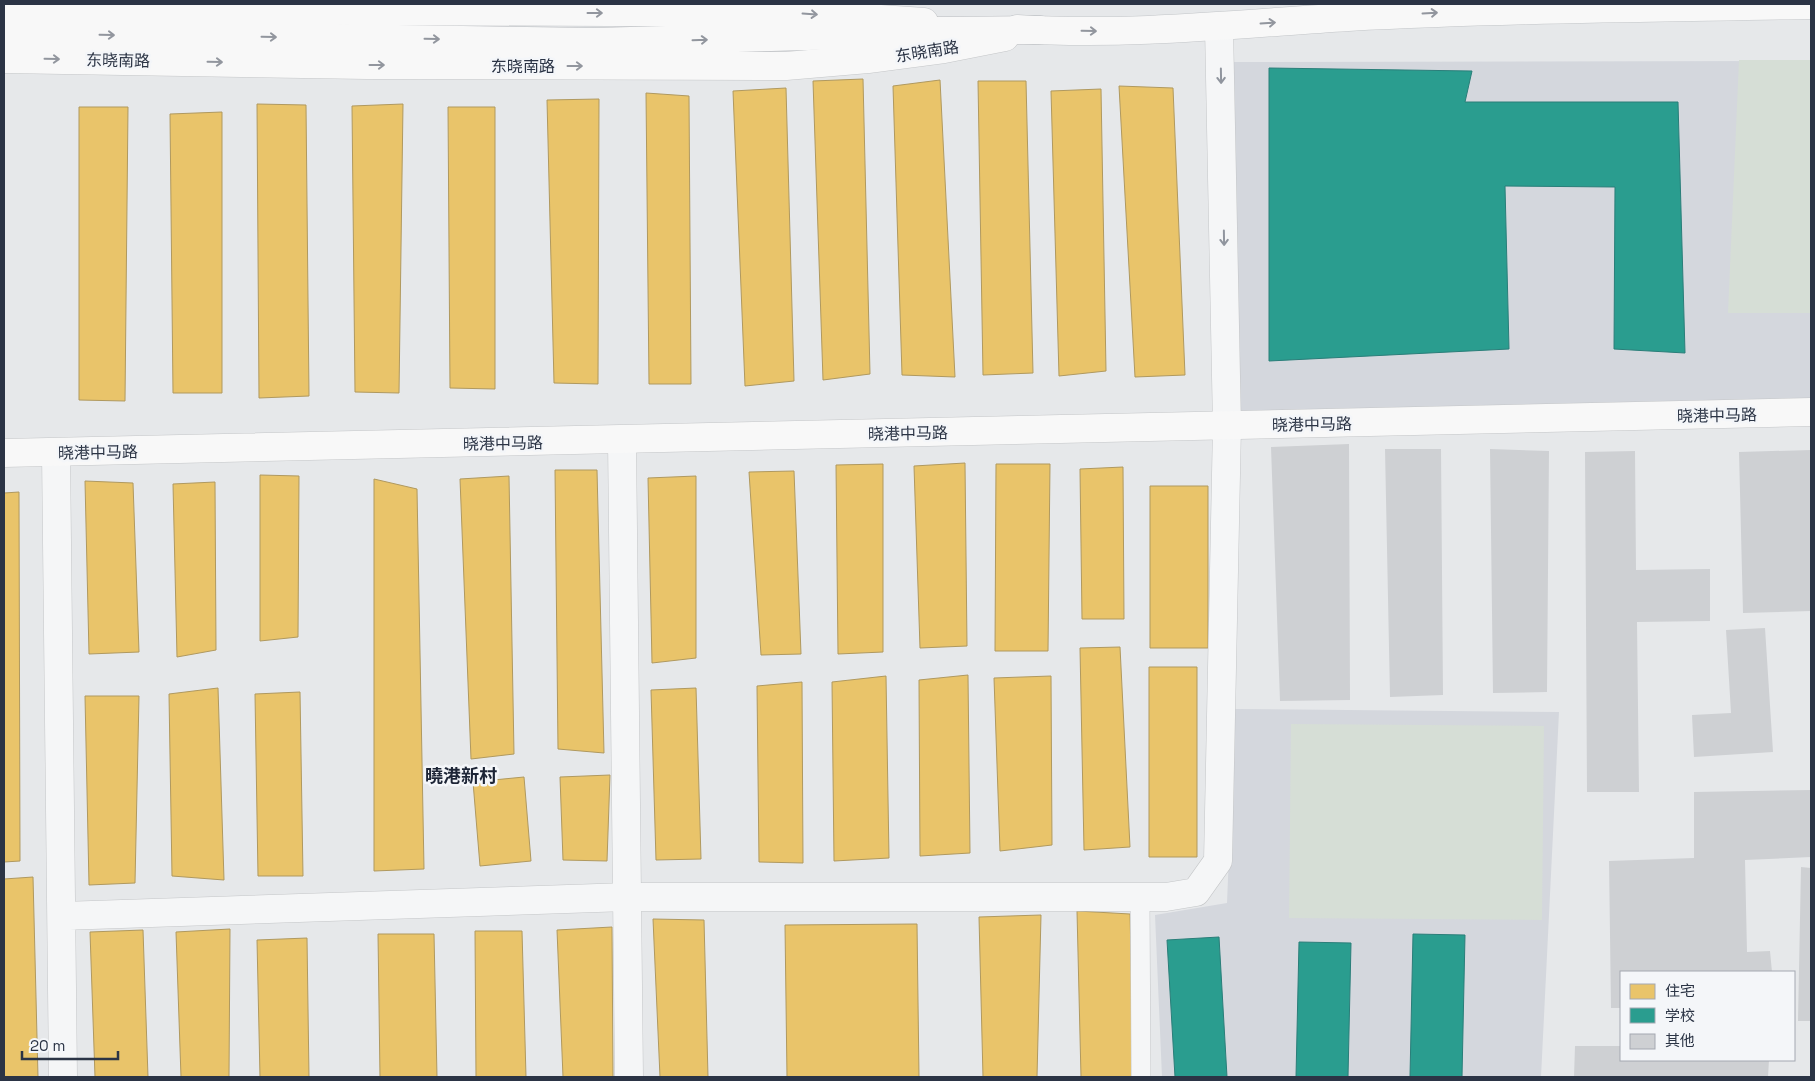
<svg xmlns="http://www.w3.org/2000/svg" width="1815" height="1081" viewBox="0 0 1815 1081" font-family="'Space Grotesk','Noto Sans SC',sans-serif">
  <style>
    .built { fill: #d4d7dd }
    .green { fill: #d6ded6 }
    .homes { fill: #e9c46a; stroke: #b0995f }
    .schools { fill: #2a9d8f; stroke: #2a7e79 }
    .building { fill: #ced0d3 }
    .lines { fill: none; stroke-linecap: round; stroke-linejoin: round }
    .lane-casing { stroke: #c4c6c8; stroke-width: 20 }
    .street-casing { stroke: #c4c6c8; stroke-width: 29 }
    .secondary-casing { stroke: #c4c6c8; stroke-width: 29 }
    .primary-casing { stroke: #c2c5c8; stroke-width: 29 }
    .highway-casing { stroke: #b8bbbf; stroke-width: 29 }
    .lane { stroke: #f5f6f7; stroke-width: 19 }
    .street { stroke: #f5f6f7; stroke-width: 28 }
    .secondary { stroke: #f8f8f8; stroke-width: 28 }
    .primary { stroke: #f8f8f8; stroke-width: 28 }
    .highway { stroke: #f8f8f8; stroke-width: 28 }
    .oneway { stroke: #92969e }
    .oneway2 { stroke: #90959e }
    .labels { text-anchor: middle; stroke-width: 5; stroke-linejoin: round; paint-order: stroke }
    .street-label { font-size: 16px; fill: #2b3445; stroke: #f4f6f9 }
    .neighbourhood-label { font-size: 18px; font-weight: bold; fill: #1d2536; stroke: #f4f6f9 }
  </style>
  <rect width="100%" height="100%" fill="#e6e8ea"/>
  <path class="built" d="M 1811,61 L 1811,413 L 1227,426 L 1221,62 Z
    M 1235,709 L 1559,712 L 1541,1077 L 1162,1077 L 1155,915 L 1227,903 Z"/>
  <path class="green" d="M 1739,60 L 1811,60 L 1811,313 L 1728,313 Z
    M 1291,724 L 1544,726 L 1542,920 L 1289,918 Z"/>
  <path class="homes" d="M 863,79 L 870,374 L 823,380 L 813,81 Z
    M 940,80 L 955,377 L 902,375 L 893,86 Z
    M 978,81 L 1026,81 L 1033,373 L 983,375 Z
    M 1119,86 L 1173,88 L 1185,375 L 1135,377 Z
    M 786,88 L 794,381 L 745,386 L 733,91 Z
    M 1101,89 L 1106,371 L 1059,376 L 1051,91 Z
    M 646,93 L 689,96 L 691,384 L 649,384 Z
    M 599,99 L 598,384 L 554,383 L 547,100 Z
    M 257,104 L 306,105 L 309,396 L 259,398 Z
    M 403,104 L 399,393 L 355,392 L 352,106 Z
    M 79,107 L 128,107 L 125,401 L 79,400 Z
    M 448,107 L 495,107 L 495,389 L 450,388 Z
    M 222,112 L 222,393 L 173,393 L 170,114 Z
    M 965,463 L 967,646 L 920,648 L 914,466 Z
    M 883,464 L 883,652 L 838,654 L 836,465 Z
    M 996,464 L 1050,464 L 1048,651 L 995,651 Z
    M 1123,467 L 1124,619 L 1082,619 L 1080,469 Z
    M 555,470 L 597,470 L 604,753 L 558,749 Z
    M 794,471 L 801,654 L 761,655 L 749,472 Z
    M 260,475 L 299,476 L 298,637 L 260,641 Z
    M 509,476 L 514,754 L 471,759 L 460,479 Z
    M 696,476 L 696,658 L 652,663 L 648,478 Z
    M 374,479 L 417,489 L 424,869 L 374,871 Z
    M 85,481 L 133,483 L 139,652 L 89,654 Z
    M 215,482 L 216,650 L 177,657 L 173,484 Z
    M 1150,486 L 1208,486 L 1208,648 L 1150,648 Z
    M 19,492 L 20,861 L 4,862 L 4,493 Z
    M 1120,647 L 1130,847 L 1084,850 L 1080,648 Z
    M 1149,667 L 1197,667 L 1197,857 L 1149,857 Z
    M 968,675 L 970,853 L 920,856 L 919,680 Z
    M 886,676 L 889,858 L 834,861 L 832,682 Z
    M 1051,676 L 1052,845 L 1000,851 L 994,678 Z
    M 802,682 L 803,863 L 759,862 L 757,686 Z
    M 218,688 L 224,880 L 172,876 L 169,694 Z
    M 696,688 L 701,859 L 656,860 L 651,690 Z
    M 300,692 L 303,876 L 258,876 L 255,694 Z
    M 85,696 L 139,696 L 135,883 L 89,885 Z
    M 610,775 L 607,861 L 563,860 L 560,777 Z
    M 524,777 L 531,861 L 480,866 L 473,782 Z
    M 33,877 L 38,1077 L 4,1077 L 4,879 Z
    M 1077,911 L 1130,914 L 1134,1077 L 1081,1077 Z
    M 1041,915 L 1037,1077 L 983,1077 L 979,917 Z
    M 653,919 L 704,920 L 708,1077 L 660,1077 Z
    M 917,924 L 919,1077 L 787,1077 L 785,925 Z
    M 612,927 L 613,1077 L 563,1077 L 557,930 Z
    M 230,929 L 229,1077 L 181,1077 L 176,932 Z
    M 143,930 L 148,1077 L 95,1077 L 90,932 Z
    M 475,931 L 522,931 L 526,1077 L 476,1077 Z
    M 378,934 L 434,934 L 437,1077 L 380,1077 Z
    M 307,938 L 309,1077 L 260,1077 L 257,940 Z"/>
  <path class="schools" d="M 1269,68 L 1472,71 L 1465,102 L 1678,102 L 1685,353 L 1614,349 L 1615,187 L 1505,186 L 1509,349 L 1269,361 Z
    M 1413,934 L 1465,935 L 1462,1077 L 1410,1077 Z
    M 1219,937 L 1227,1077 L 1175,1077 L 1167,940 Z
    M 1299,942 L 1351,943 L 1348,1077 L 1296,1077 Z"/>
  <path class="building" d="M 1349,444 L 1350,700 L 1280,701 L 1271,447 Z
    M 1385,449 L 1441,449 L 1443,695 L 1390,697 Z
    M 1490,449 L 1549,451 L 1547,692 L 1493,693 Z
    M 1811,450 L 1811,611 L 1743,613 L 1739,452 Z
    M 1635,451 L 1636,570 L 1710,569 L 1710,621 L 1637,622 L 1639,792 L 1587,792 L 1585,452 Z
    M 1765,628 L 1773,752 L 1694,757 L 1692,715 L 1731,713 L 1726,630 Z
    M 1811,790 L 1811,857 L 1745,860 L 1747,952 L 1770,951 L 1772,972 L 1621,972 L 1621,1008 L 1611,1008 L 1609,861 L 1694,858 L 1694,792 Z
    M 1801,867 L 1811,868 L 1811,1021 L 1798,1021 Z
    M 1575,1046 L 1621,1046 L 1621,1060 L 1769,1060 L 1768,1077 L 1574,1077 Z"/>
  <g class="lines">
    <defs>
      <path id="lane" d="M 1140,897 L 1141,1077"/>
      <path id="street" d="M 622,440 L 629,1077
        M 56,453 L 63,1077
        M 62,916 L 627,897 L 1166,897 L 1196,892 L 1218,861 L 1227,426 L 1219,27"/>
      <path id="secondary" d="M 4,59 L 367,65 L 786,66 L 868,59 L 944,49 L 1005,37
        M 4,453 L 1811,412"/>
      <path id="primary" d="M 4,15 L 32,12 L 172,10 L 793,13 L 924,22
        M 1017,29 C 1128,36 1238,24 1348,17 C 1502,9 1657,8 1811,5"/>
      <path id="highway" d="M 776,4 L 785,4
        M 4,33 L 595,42 L 881,34 L 934,31 L 1040,30"/>
    </defs>
    <use href="#lane" class="lane-casing"/>
    <use href="#street" class="street-casing"/>
    <use href="#secondary" class="secondary-casing"/>
    <use href="#primary" class="primary-casing"/>
    <use href="#highway" class="highway-casing"/>
    <use href="#lane" class="lane"/>
    <use href="#street" class="street"/>
    <use href="#secondary" class="secondary"/>
    <use href="#primary" class="primary"/>
    <use href="#highway" class="highway"/>
  </g>
  <defs><path id="oneway-shaft" d="M-6 0H5M1.5-3L5.5 0L1.5 3" fill="none" stroke-width="1.6" stroke-linecap="round" stroke-linejoin="round" transform="scale(1.25)"/></defs>
  <g class="oneway">
    <use href="#oneway-shaft" transform="translate(595 13)"/>
    <use href="#oneway-shaft" transform="translate(1430 13) rotate(-3)"/>
    <use href="#oneway-shaft" transform="translate(810 14) rotate(4)"/>
    <use href="#oneway-shaft" transform="translate(1268 23) rotate(-4)"/>
    <use href="#oneway-shaft" transform="translate(1089 31) rotate(1)"/>
    <use href="#oneway-shaft" transform="translate(107 35) rotate(1)"/>
    <use href="#oneway-shaft" transform="translate(269 37) rotate(1)"/>
    <use href="#oneway-shaft" transform="translate(432 39) rotate(1)"/>
    <use href="#oneway-shaft" transform="translate(700 40) rotate(-2)"/>
    <use href="#oneway-shaft" transform="translate(52 59) rotate(1)"/>
    <use href="#oneway-shaft" transform="translate(215 62) rotate(1)"/>
    <use href="#oneway-shaft" transform="translate(377 65)"/>
    <use href="#oneway-shaft" transform="translate(575 66)"/>
  </g>
  <g class="oneway2">
    <use href="#oneway-shaft" transform="translate(1221 76) rotate(89)"/>
    <use href="#oneway-shaft" transform="translate(1224 238) rotate(89)"/>
  </g>
  <g class="labels">
    <g class="street-label">
      <text transform="translate(927 51) rotate(-9)" y="6">东晓南路</text>
      <text transform="translate(118 60) rotate(1)" y="6">东晓南路</text>
      <text x="523" y="72">东晓南路</text>
      <text transform="translate(1717 415) rotate(-1)" y="6">晓港中马路</text>
      <text transform="translate(1312 424) rotate(-1)" y="6">晓港中马路</text>
      <text transform="translate(908 433) rotate(-1)" y="6">晓港中马路</text>
      <text transform="translate(503 443) rotate(-1)" y="6">晓港中马路</text>
      <text transform="translate(98 452) rotate(-1)" y="6">晓港中马路</text>
    </g>
    <g class="neighbourhood-label">
      <text x="461" y="782">曉港新村</text>
    </g>
  </g>
  <rect width="1815" height="1081" fill="none" stroke="#2b3445" stroke-width="10"/>
  <rect x="1620" y="971" width="175" height="90" fill="#f4f6f9" stroke="#a4a8b1"/>
  <rect x="1630" y="984" width="25" height="15" fill="#e9c46a" stroke="#a4a8b1"/>
  <text x="1665" y="996" font-size="15" fill="#2b3445">住宅</text>
  <rect x="1630" y="1008" width="25" height="15" fill="#2a9d8f" stroke="#a4a8b1"/>
  <text x="1665" y="1021" font-size="15" fill="#2b3445">学校</text>
  <rect x="1630" y="1034" width="25" height="15" fill="#ced0d3" stroke="#a4a8b1"/>
  <text x="1665" y="1046" font-size="15" fill="#2b3445">其他</text>
  <path d="M22 1051v8h96v-8" fill="none" stroke="#2b3445" stroke-width="2.5"/>
  <text x="30" y="1051" font-size="15" fill="#2b3445" stroke="#f4f6f9" stroke-width="4" paint-order="stroke">20 m</text>
</svg>
